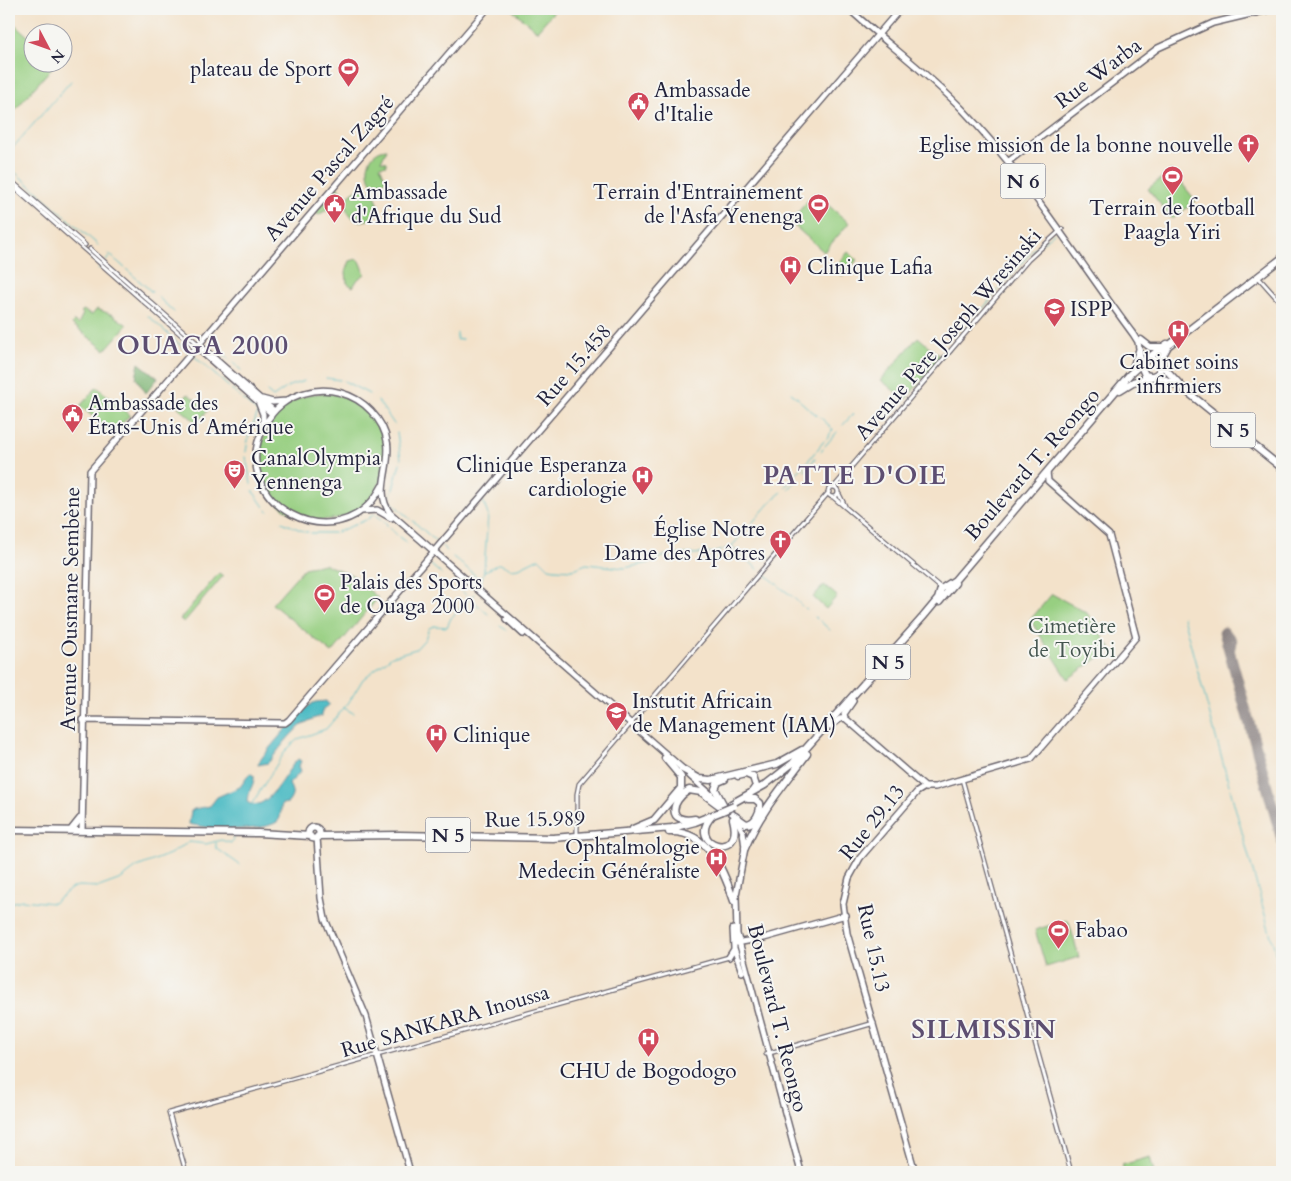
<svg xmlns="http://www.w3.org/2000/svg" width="1291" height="1181" viewBox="0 0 1291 1181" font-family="Cardo,serif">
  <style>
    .green { fill: #97cf81; stroke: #5c785e }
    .forest { fill: #79b26f; stroke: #4e6a55 }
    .water { fill: #4dbbc4; stroke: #386e80 }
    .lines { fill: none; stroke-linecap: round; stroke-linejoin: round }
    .stream { stroke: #4dbbc4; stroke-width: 1 }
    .taxiway { stroke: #8a8282; stroke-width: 4.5 }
    .runway { stroke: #8a8282; stroke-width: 11 }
    .minor-casing { stroke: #6b656d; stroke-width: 5.5 }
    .major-casing { stroke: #6b656d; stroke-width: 8 }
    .highway-casing { stroke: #6b656d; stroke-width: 9 }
    .minor { stroke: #fff; stroke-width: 3 }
    .major { stroke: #fff; stroke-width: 5 }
    .highway { stroke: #fff; stroke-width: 6 }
    .highway-bridge-casing { stroke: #6b656d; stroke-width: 9; stroke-linecap: butt }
    .highway-bridge { stroke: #fff; stroke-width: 6 }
    .labels { text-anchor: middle; stroke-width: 4; stroke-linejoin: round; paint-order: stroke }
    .shield { fill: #f6f6f2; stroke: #626272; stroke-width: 1 }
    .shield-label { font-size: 20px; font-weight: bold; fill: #22223b }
    .poi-label { font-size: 21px; fill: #22223b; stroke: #f6f6f2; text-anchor: start }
    .street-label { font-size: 21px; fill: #22223b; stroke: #f6f6f2 }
    .park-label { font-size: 21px; fill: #455650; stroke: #f6f6f2 }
    .district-label { font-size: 26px; font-weight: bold; letter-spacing: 1px; fill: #5d4e71; stroke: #f6f6f2 }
  </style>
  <rect width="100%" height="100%" fill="#f6f6f2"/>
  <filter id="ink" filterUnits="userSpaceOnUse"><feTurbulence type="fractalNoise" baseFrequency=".02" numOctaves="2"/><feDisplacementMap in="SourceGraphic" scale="10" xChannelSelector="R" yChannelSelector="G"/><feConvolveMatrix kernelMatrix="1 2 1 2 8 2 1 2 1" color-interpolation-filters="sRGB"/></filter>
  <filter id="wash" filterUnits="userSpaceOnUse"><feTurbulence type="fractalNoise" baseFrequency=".0096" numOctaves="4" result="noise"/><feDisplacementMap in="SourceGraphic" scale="20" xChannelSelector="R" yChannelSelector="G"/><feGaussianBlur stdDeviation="1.12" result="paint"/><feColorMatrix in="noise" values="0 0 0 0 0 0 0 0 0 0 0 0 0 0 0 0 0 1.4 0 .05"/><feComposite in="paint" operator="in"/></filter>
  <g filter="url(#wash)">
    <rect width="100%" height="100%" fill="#f3e2ca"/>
    <path class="green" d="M 511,9 L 556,9 L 537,31 Z
      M 9,19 L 32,40 L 32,62 L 56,63 L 9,117 Z
      M 387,149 L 381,161 L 387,162 L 387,165 L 380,166 L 386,181 L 372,184 C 363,170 369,150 387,149 Z
      M 1171,170 L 1196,201 L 1172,219 L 1148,189 Z
      M 337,186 L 343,193 L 340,209 L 325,211 L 318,215 L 315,212 Z
      M346 205a16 16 0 1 1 32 0a16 16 0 1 1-32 0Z
      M 814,193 L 849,223 L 824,252 L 790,222 Z
      M 848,252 L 857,260 L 843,276 L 834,269 Z
      M 357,259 L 361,263 L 365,274 L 358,279 L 353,287 L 347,283 L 346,271 L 350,261 Z
      M 97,309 L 113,315 L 127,325 L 105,350 L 72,324 L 74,321 L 78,324 L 83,314 L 81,312 L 83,310 L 92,315 Z
      M 918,337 L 941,357 L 905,400 L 881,380 Z
      M 97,387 L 130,415 L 113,433 L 80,406 Z
      M 324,393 C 408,399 404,518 322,520 C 242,522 238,397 324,393 Z
      M 188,394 L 208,410 L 197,423 L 178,407 Z
      M 324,564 L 352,575 L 378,598 L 332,653 L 272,604 L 304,568 Z
      M 219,573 L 223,576 L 184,622 L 180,619 Z
      M 824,585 L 837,596 L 826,609 L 813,597 Z
      M 1052,594 L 1087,613 L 1111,649 L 1068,679 L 1030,620 Z
      M 1067,920 L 1069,922 L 1079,957 L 1046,967 L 1035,930 Z
      M 1150,1157 L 1154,1172 L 1124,1172 L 1122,1165 Z"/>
    <path class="forest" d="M 139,363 L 158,378 L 146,393 L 136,378 Z"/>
    <path class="water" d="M 326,701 L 329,705 L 322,710 L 322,716 C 296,722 284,744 268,763 L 258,765 C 258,759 302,710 311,704 C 315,701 321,702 326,701 Z
      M 298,759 L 301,761 L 299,766 L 301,771 L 289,784 C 293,792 294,795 288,803 L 282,804 C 280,809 282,818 277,822 C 259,833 209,829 189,824 L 191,811 L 194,809 L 210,806 L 217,797 L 240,787 L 250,773 L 254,776 C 255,785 247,792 247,802 C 267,816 286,769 298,759 Z"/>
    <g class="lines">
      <path class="stream" d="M 9,152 L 71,81
        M 9,167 L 98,245
        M 109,254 L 152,292
        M 106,261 L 110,256
        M 98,269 L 100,267
        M 158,297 L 174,312
        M 148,316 L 186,350
        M 457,333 L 457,340 L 462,339
        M 221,352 L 241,370
        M 944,354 L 1032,251 L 1054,233
        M 193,355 L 229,387
        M 326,378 L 340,380
        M 344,381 L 369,394
        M 232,390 L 258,413 L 249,434 L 246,452
        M 267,392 L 273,397 L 289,386 L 304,381
        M 791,393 L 799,399
        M 378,401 L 394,424
        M 800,401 L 808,408
        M 809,409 L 817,415
        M 820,417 L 833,429 L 827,439
        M 843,425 L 853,414
        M 397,433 L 401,459
        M 825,446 L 837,432
        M 817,450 L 824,441
        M 821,452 L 823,449
        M 246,457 L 251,484
        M 807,462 L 815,452
        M 810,465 L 815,458
        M 805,471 L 807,468
        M 785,487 L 804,465
        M 393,489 L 400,463
        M 788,490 L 795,482
        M 253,491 L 264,507
        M 392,491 L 389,500 L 410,519
        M 267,510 L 268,511
        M 368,519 L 374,514 L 381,520
        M 413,521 L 438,543
        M 282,522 L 303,531
        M 384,522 L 392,530
        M 393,531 L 397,535
        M 305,532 L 308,532
        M 337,532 L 366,520
        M 311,533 L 334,533
        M 399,537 L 407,543
        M 442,546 L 447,551
        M 732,547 L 758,569
        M 453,557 L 468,569
        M 431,565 L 438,571
        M 469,570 L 481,581
        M 438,571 L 441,574
        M 484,571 C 501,566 492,559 511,569 L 519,568 L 539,558 L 549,568 L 555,569 L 572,570 L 586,564 L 624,568 L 649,563 L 667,555 L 713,553 L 731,547 L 773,499 L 782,492
        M 765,574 L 778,585
        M 479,587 L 484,571 L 488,515 L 483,501
        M 780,587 L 792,596
        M 463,592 L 468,597
        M 794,598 L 802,606
        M 472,600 L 488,614
        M 805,608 L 807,610
        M 815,617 L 817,619
        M 1183,617 L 1229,785
        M 820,621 L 830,630
        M 500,625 L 506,630
        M 344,708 L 353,713
        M 1230,789 L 1282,976
        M 251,805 L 286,750 L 298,739 L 326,729 L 349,702 L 363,679 L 392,656 L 416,649 L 425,639 L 429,628 L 434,626 L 447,627 L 451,618 L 474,594
        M 216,843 L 216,848 L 240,865
        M 9,903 L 22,900 L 53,903 L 72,888 L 78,886 L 99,887 L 121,879 L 137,867 L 170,854 L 189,842 L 206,844 L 221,840 L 231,843 L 235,834"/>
      <path class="taxiway" d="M 1228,647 L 1224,640 L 1230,634 L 1235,640 L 1231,657"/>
      <path class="runway" d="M 1224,632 L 1282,840"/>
    </g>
  </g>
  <g filter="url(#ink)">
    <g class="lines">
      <defs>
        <path id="minor" d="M 9,179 L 85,245
          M 9,183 L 194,346
          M 90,249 L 197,343
          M 1258,277 L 1282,304
          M 834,487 L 1028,260 L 1062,229
          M828 492a5 5 0 1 1 10 0a5 5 0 1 1-10 0Z
          M 839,494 L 845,506
          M 833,497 L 941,588
          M 962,779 L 1071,1172
          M 577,836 L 577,794 L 579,784 L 829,492
          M 766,1054 L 874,1023
          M 186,1172 L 169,1113 L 729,957"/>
        <path id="major" d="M 849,9 C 886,43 928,73 963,110 C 1028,178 1077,259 1133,334 L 1138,342 L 1142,367
          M 1009,161 L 1158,48 L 1213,23 L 1272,9
          M 198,344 L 274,411
          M 195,346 L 272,414
          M 262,399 L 273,402 L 286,401
          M 259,404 L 263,414 L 263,425
          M 382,486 C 340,566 222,502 265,425 C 273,409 288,397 305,393 C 328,386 354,393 371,411 C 409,451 368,483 390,513 L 684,770
          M 362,511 L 377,510 L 391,518
          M 507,619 L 523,634
          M 845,718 L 926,788
          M 845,718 L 844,714 L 853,701
          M 82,720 L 285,723 L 289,720 L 900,9
          M 829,727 L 840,719 L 845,718
          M 690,776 L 735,816 L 743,832 L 745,848 L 736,895 L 737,934 L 801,1172
          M 82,831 L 90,471 L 487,9
          M 317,837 L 321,898 L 325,919 L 366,1016 L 410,1172
          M 733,929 L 734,948 L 742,972
          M 736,943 L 764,938 L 846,915
          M 729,957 L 734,949
          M 915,1172 L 847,933 L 843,904 L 849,878 L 860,858 L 917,792 L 925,787 L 935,787 L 1031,759 L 1136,637 L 1109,535 L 1048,481 L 1047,472"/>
        <path id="highway" d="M 1141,340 L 1150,347 L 1162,347
          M 1147,359 L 1167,344
          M 1144,361 L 1142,368 L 1145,375 L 1164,379 L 1177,386
          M 1133,368 L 1139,351
          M 1151,377 L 1159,373 L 1163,355 L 1168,346 L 1282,258
          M 1120,390 L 1133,382 L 1150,377
          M 939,602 L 955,583
          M 682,769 L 700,779 L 711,780 L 777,764 L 802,750
          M 738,776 L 746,774 L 753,777 L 756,786 L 751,793
          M 723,804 L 715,789 L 718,782 L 725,779
          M 731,804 L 765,785 L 793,763 L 923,617 L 938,599 L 941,589 L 955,580 L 1130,374 L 1147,359 L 1157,360 L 1185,390 L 1282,468
          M 712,816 C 685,845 745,863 733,819
          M 735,816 L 746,824 C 755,824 761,812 760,803 L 755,799 L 748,799
          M 695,819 C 667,824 670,801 689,790 L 701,792 L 720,806
          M308.5 833a5.5 5.5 0 1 1 11 0a5.5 5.5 0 1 1-11 0Z
          M 72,829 L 80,819
          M 633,829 L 654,820 L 681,788 L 681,777 L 665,758
          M 9,830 L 258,833 L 310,836
          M 669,832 C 708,830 723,869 734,901
          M 318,836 L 399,835 L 553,838 L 672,828 L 695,822 L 720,812
          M 745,848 C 760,812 784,785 807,754"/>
      </defs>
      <use href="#minor" class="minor-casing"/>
      <use href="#major" class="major-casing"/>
      <use href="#highway" class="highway-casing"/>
      <use href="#minor" class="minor"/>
      <use href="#major" class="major"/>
      <use href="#highway" class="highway"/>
      <defs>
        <path id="highway-bridge" d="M 720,812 L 734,806"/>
      </defs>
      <use href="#highway-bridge" class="highway-bridge-casing"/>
      <use href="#highway-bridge" class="highway-bridge"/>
    </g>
  </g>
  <defs>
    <symbol id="stadium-pin" viewBox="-11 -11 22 30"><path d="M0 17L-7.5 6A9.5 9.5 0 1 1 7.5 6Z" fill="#d1495b" stroke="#f6f6f2"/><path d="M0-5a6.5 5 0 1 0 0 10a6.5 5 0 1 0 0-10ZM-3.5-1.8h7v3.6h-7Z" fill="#fff"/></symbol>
    <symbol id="civic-pin" viewBox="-11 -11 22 30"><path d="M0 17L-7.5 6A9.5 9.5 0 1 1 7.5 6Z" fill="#d1495b" stroke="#f6f6f2"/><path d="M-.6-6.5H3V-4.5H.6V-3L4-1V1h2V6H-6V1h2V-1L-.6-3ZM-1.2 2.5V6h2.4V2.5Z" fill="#fff"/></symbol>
    <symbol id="church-pin" viewBox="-11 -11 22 30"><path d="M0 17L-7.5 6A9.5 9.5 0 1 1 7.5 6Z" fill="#d1495b" stroke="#f6f6f2"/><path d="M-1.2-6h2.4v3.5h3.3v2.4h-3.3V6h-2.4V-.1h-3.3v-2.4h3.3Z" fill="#fff"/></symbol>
    <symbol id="hospital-pin" viewBox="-11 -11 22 30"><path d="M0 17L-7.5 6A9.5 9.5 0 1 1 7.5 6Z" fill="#d1495b" stroke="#f6f6f2"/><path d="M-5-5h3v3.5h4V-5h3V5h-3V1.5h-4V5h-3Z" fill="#fff"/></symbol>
    <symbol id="university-pin" viewBox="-11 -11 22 30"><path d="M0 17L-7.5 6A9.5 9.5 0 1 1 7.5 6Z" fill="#d1495b" stroke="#f6f6f2"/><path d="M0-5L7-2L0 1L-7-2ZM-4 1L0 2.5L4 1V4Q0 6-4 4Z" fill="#fff"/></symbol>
    <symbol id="theatre-pin" viewBox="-11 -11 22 30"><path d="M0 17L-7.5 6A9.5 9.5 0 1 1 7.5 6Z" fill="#d1495b" stroke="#f6f6f2"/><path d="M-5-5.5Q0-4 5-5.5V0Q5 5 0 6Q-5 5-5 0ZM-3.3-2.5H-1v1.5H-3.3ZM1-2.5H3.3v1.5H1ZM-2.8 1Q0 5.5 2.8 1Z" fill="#fff"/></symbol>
  </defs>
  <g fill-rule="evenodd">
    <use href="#stadium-pin" x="336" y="56" width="25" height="34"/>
    <use href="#civic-pin" x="626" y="90" width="25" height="34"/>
    <use href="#church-pin" x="1236" y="132" width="25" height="34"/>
    <use href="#stadium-pin" x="1160" y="164" width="25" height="34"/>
    <use href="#civic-pin" x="322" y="192" width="25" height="34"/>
    <use href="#stadium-pin" x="806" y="192" width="25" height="34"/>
    <use href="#hospital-pin" x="778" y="254" width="25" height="34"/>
    <use href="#university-pin" x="1042" y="296" width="25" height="34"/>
    <use href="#hospital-pin" x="1166" y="318" width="25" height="34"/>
    <use href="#civic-pin" x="60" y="402" width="25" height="34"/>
    <use href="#theatre-pin" x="222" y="458" width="25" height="34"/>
    <use href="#hospital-pin" x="630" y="464" width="25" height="34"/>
    <use href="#church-pin" x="768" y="528" width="25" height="34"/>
    <use href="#stadium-pin" x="312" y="582" width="25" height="34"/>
    <use href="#university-pin" x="604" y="700" width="25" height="34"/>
    <use href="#hospital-pin" x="424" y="722" width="25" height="34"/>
    <use href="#hospital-pin" x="704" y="846" width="25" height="34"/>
    <use href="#stadium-pin" x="1046" y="918" width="25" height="34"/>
    <use href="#hospital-pin" x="636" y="1026" width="25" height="34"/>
  </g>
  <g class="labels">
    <g class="shield">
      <rect x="1000.5" y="163.5" width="45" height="35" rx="4"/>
      <rect x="1210.5" y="412.5" width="45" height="35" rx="4"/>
      <rect x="865.5" y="644.5" width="45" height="35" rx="4"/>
      <rect x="425.5" y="817.5" width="45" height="35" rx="4"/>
    </g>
    <g class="shield-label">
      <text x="1023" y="188">N 6</text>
      <text x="1233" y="437">N 5</text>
      <text x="888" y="669">N 5</text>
      <text x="448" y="842">N 5</text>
    </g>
    <g class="poi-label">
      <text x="332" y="76" text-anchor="end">plateau de Sport</text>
      <text x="654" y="97">Ambassade<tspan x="654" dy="24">d'Italie</tspan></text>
      <text x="1233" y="152" text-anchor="end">Eglise mission de la bonne nouvelle</text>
      <text x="351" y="199">Ambassade<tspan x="351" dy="24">d'Afrique du Sud</tspan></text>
      <text x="803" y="199" text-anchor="end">Terrain d'Entrainement<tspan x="803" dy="24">de l'Asfa Yenenga</tspan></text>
      <text x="1172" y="215" text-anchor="middle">Terrain de football<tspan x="1172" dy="24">Paagla Yiri</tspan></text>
      <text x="807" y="274">Clinique Lafia</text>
      <text x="1070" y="316">ISPP</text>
      <text x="1179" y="369" text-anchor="middle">Cabinet soins<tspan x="1179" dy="24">infirmiers</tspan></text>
      <text x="88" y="410">Ambassade des<tspan x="88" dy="24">États-Unis d´Amérique</tspan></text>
      <text x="251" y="465">CanalOlympia<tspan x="251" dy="24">Yennenga</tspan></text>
      <text x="627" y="472" text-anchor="end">Clinique Esperanza<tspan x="627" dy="24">cardiologie</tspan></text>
      <text x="765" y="536" text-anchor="end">Église Notre<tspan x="765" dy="24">Dame des Apôtres</tspan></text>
      <text x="340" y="589">Palais des Sports<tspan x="340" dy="24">de Ouaga 2000</tspan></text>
      <text x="632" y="708">Instutit Africain<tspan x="632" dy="24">de Management (IAM)</tspan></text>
      <text x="453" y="742">Clinique</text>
      <text x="700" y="854" text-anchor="end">Ophtalmologie<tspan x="700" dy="24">Medecin Généraliste</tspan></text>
      <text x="1075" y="937">Fabao</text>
      <text x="648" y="1078" text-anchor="middle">CHU de Bogodogo</text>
    </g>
    <g class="street-label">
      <text transform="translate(1098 73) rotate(-37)" y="7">Rue Warba</text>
      <text transform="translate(329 168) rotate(-49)" y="7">Avenue Pascal Zagré</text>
      <text transform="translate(948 334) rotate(-49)" y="7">Avenue Père Joseph Wresinski</text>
      <text transform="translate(574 365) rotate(-49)" y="7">Rue 15.458</text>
      <text transform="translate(1032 464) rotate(-49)" y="7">Boulevard T. Reongo</text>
      <text transform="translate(70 609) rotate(-89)" y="7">Avenue Ousmane Sembène</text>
      <text transform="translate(535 819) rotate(-1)" y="7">Rue 15.989</text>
      <text transform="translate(872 822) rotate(-51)" y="7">Rue 29.13</text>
      <text transform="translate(874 948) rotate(78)" y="7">Rue 15.13</text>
      <text transform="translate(778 1018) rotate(76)" y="7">Boulevard T. Reongo</text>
      <text transform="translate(445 1021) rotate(-16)" y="7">Rue SANKARA Inoussa</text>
    </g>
    <g class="park-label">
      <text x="1072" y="633">Cimetière<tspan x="1072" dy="24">de Toyibi</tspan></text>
    </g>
    <g class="district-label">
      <text x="203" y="354">OUAGA 2000</text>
      <text x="855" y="484">PATTE D'OIE</text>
      <text x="984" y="1038">SILMISSIN</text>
    </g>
  </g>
  <rect width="1291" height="1181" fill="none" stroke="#f6f6f2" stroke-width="30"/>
  <g transform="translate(48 48) rotate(131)"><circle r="24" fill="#f6f6f2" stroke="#a1a1a9"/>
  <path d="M0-4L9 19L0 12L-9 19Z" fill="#d1495b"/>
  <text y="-8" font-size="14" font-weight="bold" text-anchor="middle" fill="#22223b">N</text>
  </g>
</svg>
